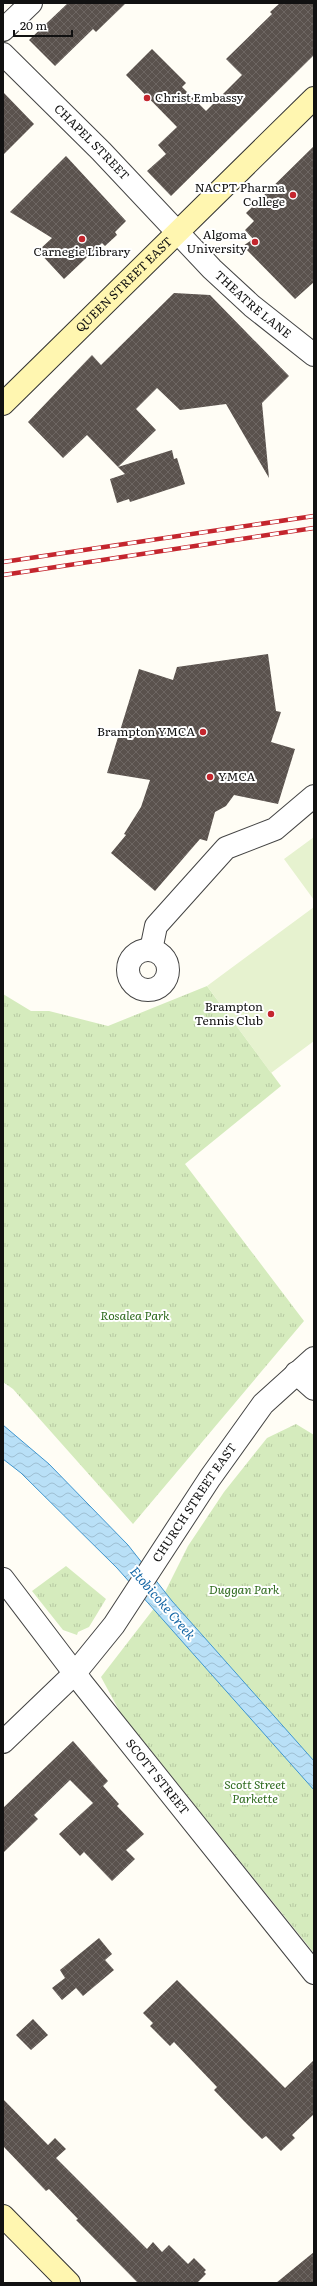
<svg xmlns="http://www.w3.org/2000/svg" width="317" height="2286" viewBox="0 0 317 2286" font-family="Literata,serif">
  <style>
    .park { fill: url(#park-tufts) }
    .pitch { fill: #e6f2cf }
    .water { fill: url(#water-waves); stroke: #3f96cf }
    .building { fill: url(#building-cross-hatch) }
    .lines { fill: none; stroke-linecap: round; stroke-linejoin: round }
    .street-casing { stroke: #444; stroke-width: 24 }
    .secondary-casing { stroke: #333; stroke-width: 24 }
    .street { stroke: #fff; stroke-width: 22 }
    .secondary { stroke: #fff6b0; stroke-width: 22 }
    .rail-casing { stroke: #c4262e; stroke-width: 4.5 }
    .rail { stroke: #fff; stroke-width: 3; stroke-dasharray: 9; stroke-linecap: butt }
    .poi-dot { fill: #c4262e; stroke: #fff; stroke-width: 1.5 }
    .labels { text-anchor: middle; stroke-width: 4; stroke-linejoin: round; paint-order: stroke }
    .poi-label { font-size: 12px; fill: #111; stroke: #fff; text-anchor: end }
    .street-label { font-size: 12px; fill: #111; stroke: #fff }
    .park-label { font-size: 12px; font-style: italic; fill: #2f6b1f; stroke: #fff }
    .water-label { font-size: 13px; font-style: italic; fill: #1768a6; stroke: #fff }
  </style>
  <defs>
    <pattern id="park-tufts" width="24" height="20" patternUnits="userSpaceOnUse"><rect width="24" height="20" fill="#d5ebbd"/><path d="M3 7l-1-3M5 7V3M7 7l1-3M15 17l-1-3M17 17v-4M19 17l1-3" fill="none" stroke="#b6c8a1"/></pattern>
    <pattern id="water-waves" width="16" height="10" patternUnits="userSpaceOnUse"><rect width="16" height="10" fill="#b9e0f7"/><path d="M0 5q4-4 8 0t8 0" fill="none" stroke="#9ebfd3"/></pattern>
    <pattern id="building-cross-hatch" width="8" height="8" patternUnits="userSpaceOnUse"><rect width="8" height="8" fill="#5a524d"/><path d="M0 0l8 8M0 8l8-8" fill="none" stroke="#6d6662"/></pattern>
  </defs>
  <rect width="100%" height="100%" fill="#fffdf5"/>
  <path class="park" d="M 207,986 L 281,1086 L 185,1164 L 304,1321 L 133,1524 L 13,1389 L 3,1382 L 3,994 L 31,1011 L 49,1011 L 108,1026 Z
    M 296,1424 L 314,1435 L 314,1953 L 120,1712 L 101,1677 L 162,1598 L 188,1546 L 224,1492 L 267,1438 Z
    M 66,1566 L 106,1599 L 89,1627 L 78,1632 L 77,1635 L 63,1630 L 32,1591 Z"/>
  <path class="pitch" d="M 314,837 L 314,900 L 284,859 Z
    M 314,907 L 314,1041 L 271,1073 L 207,986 Z"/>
  <path class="water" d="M 3,1425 L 49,1464 L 128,1545 L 172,1601 L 314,1761 L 314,1790 L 117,1568 L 21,1473 L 3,1459 Z"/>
  <path class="building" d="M 68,3 L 126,3 L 96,32 L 93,29 L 55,66 L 29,40 Z
    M 280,3 L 314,3 L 314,55 L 171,196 L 147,171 L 166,154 L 158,145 L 177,127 L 126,75 L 152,49 L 186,83 L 182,87 L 206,111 L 242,75 L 226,59 L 272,14 L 270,12 Z
    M 3,92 L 34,124 L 3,155 Z
    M 314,146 L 314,282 L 295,299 L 243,246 L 253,239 L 245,230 L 254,221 L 246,213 Z
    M 66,156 L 126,221 L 115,232 L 117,235 L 105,246 L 102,243 L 64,279 L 38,251 L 52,238 L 10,212 Z
    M 174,293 L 210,295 L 289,376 L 262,403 L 269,478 L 226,404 L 180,410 L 157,388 L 136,409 L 156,430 L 118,467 L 87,435 L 63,458 L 28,422 L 92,355 L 101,365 Z
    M 172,450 L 174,459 L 177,458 L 185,484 L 130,502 L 129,499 L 117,503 L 110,479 L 125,474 L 118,467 Z
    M 268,654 L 276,711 L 281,712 L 271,742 L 295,749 L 278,804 L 234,795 L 226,806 L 215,812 L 207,841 L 200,839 L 155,891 L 111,853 L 126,835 L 124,834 L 141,807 L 150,780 L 107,773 L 139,669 L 173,680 L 177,667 Z
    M 73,1741 L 108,1781 L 103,1786 L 119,1804 L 117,1806 L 144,1834 L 126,1850 L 135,1859 L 112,1881 L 84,1852 L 80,1856 L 59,1834 L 93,1803 L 70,1780 L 34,1815 L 38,1819 L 3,1853 L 3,1808 Z
    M 99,1938 L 112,1954 L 105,1960 L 114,1970 L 83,1996 L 76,1988 L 62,2000 L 52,1988 L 65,1978 L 60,1970 Z
    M 177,1980 L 285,2088 L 314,2060 L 314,2114 L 292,2135 L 295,2138 L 281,2151 L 266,2136 L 262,2139 L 242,2119 L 214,2090 L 217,2087 L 174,2042 L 170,2046 L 150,2026 L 153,2023 L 143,2013 Z
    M 33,2019 L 48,2035 L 31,2050 L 16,2035 Z
    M 3,2099 L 48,2145 L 55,2138 L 66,2149 L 56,2158 L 147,2249 L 153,2242 L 162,2252 L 169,2245 L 188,2264 L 194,2258 L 206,2270 L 204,2272 L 206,2274 L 197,2283 L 138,2283 L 76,2220 L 78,2219 L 49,2189 L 46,2191 L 3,2146 Z
    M 314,2252 L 314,2283 L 276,2283 Z"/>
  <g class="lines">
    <defs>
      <g id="street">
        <path d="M 3,30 L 31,3"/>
        <path id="s1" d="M 3,54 L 101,151 L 212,269 L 252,306 L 314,355"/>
        <path d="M 151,950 L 156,926 L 226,848 L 275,829 L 314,796"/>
        <circle cx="148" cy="970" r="20"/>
        <path d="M 296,1373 L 314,1389"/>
        <path id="s2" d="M 3,1579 L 82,1683 L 314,1973"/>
        <path id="s3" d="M 3,1742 L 75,1673 L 114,1625 L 210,1478 L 263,1404 L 314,1358"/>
      </g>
      <g id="secondary">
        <path id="s4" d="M 3,404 L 314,98"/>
        <path d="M 3,2216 L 69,2283"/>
      </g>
    </defs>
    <use href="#street" class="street-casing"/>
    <use href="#secondary" class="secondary-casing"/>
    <use href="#street" class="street"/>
    <use href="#secondary" class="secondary"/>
    <defs>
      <path id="rail" d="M 3,562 L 314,516
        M 3,575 L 314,528"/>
    </defs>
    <use href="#rail" class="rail-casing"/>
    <use href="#rail" class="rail"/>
  </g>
  <g class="poi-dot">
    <circle cx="147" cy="98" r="4"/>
    <circle cx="293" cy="195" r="4"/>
    <circle cx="82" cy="239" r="4"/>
    <circle cx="255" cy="242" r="4"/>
    <circle cx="203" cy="732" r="4"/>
    <circle cx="210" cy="777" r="4"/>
    <circle cx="271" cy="1014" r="4"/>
  </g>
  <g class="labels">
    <g class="poi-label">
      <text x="155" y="102" text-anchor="start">Christ Embassy</text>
      <text x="285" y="192">NACPT Pharma<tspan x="285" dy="14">College</tspan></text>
      <text x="247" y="239">Algoma<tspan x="247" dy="14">University</tspan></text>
      <text x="82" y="256" text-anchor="middle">Carnegie Library</text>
      <text x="195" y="736">Brampton YMCA</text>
      <text x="218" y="781" text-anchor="start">YMCA</text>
      <text x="263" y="1011">Brampton<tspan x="263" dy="14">Tennis Club</tspan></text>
    </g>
    <g class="street-label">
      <text dy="4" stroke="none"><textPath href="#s1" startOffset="125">CHAPEL STREET</textPath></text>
      <text dy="4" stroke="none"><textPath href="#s4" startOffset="170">QUEEN STREET EAST</textPath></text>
      <text dy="4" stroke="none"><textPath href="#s1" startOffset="354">THEATRE LANE</textPath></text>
      <text dy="4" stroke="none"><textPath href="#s3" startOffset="308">CHURCH STREET EAST</textPath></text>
      <text dy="4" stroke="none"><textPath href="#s2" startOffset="251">SCOTT STREET</textPath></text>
    </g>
    <g class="park-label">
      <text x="135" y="1320">Rosalea Park</text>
      <text x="244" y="1594">Duggan Park</text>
      <text x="255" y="1789">Scott Street<tspan x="255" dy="14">Parkette</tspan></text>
    </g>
    <g class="water-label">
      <text transform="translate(163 1603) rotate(49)" y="5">Etobicoke Creek</text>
    </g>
  </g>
  <rect width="317" height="2286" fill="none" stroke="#111111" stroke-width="8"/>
  <path d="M14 30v6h58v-6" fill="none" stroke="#111111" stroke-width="2"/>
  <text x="20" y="30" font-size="12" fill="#111111" stroke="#ffffff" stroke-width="3" paint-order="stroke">20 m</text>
</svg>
